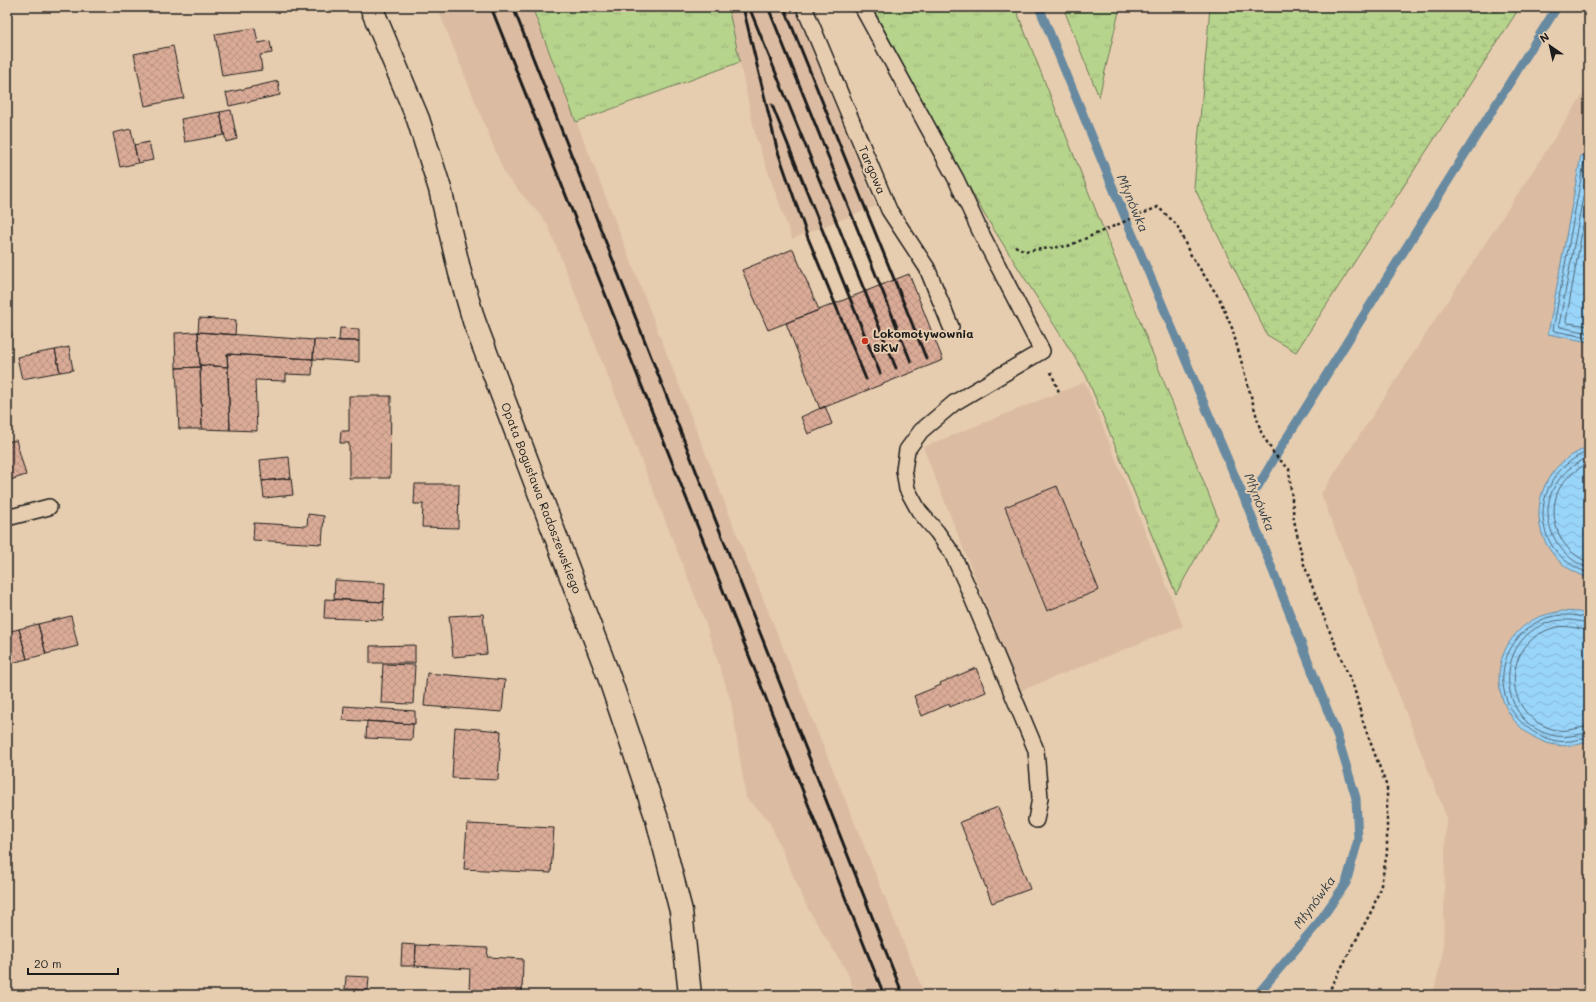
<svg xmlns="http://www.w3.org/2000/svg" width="1596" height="1002" viewBox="0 0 1596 1002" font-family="Mali,sans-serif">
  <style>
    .built { fill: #dbbca2 }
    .grass { fill: url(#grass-tufts); stroke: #6a7854 }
    .wetland { fill: url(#wetland-marsh); stroke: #6a7854 }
    .water { fill: url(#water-waves); stroke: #678aa1 }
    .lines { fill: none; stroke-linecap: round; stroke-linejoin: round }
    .shore { stroke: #4e6674; stroke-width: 1 }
    .stream { stroke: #678aa1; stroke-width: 9 }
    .building { fill: url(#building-cross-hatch); stroke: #1c1c1c }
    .lane-casing { stroke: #1c1c1c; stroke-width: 18 }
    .street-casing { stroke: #1c1c1c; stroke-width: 25 }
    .path { stroke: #1c1c1c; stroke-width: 2.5; stroke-dasharray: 3 3; stroke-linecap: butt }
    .lane { stroke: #e7cdaf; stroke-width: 15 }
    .street { stroke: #e7cdaf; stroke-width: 22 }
    .rail { stroke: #1c1c1c; stroke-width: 3 }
    .poi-dot { fill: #c8321e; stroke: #e7cdaf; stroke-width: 1.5 }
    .labels { text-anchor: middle; stroke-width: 4; stroke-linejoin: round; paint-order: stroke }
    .street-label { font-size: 12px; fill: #1c1c1c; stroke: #e7cdaf }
    .poi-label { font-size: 12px; font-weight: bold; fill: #1c1c1c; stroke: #e7cdaf; text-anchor: start }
    .water-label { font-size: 13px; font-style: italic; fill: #354148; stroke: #e7cdaf }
  </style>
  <defs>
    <pattern id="grass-tufts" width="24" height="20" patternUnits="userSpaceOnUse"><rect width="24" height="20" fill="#b7d48d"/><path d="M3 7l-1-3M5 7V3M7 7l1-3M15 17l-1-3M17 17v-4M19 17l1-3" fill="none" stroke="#9db579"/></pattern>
    <pattern id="wetland-marsh" width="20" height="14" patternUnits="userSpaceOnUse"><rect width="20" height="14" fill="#b7d48d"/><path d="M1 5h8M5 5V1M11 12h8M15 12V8" fill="none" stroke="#9db579"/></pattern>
    <pattern id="water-waves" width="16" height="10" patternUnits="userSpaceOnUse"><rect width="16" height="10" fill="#99d4f9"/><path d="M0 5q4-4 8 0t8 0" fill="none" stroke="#83b5d5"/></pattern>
    <pattern id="building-cross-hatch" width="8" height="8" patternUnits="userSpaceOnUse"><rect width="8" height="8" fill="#daab97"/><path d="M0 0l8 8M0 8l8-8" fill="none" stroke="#ba9382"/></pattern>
  </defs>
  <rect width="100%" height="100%" fill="#e7cdaf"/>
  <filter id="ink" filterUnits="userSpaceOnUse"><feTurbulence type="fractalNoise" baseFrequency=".025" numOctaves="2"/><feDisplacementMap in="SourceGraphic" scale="8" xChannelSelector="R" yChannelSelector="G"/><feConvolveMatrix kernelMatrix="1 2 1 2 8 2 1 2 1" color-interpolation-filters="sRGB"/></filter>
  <g filter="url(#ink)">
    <path class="built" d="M 437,7 L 532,7 L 742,547 L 925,995 L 856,995 L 847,972 L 808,909 L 768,819 L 746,798 L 731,702 L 703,616 L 547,223 L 505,175 Z
      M 728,7 L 795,7 L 876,206 L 792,239 L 756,138 Z
      M 1589,85 L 1589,995 L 1433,995 L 1443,951 L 1446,816 L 1321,494 Z
      M 1085,382 L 1183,626 L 1020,691 L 923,447 Z"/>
    <path class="grass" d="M 532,7 L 728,7 L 740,62 L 576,122 Z
      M 872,7 L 1015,7 L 1218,518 L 1176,594 L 1086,375 L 984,214 Z
      M 1063,7 L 1120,7 L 1099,97 Z"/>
    <path class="wetland" d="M 1210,7 L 1520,7 L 1296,352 L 1267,335 L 1194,187 Z"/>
    <path class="water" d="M 1581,155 L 1589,156 L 1589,342 L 1548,334 Z
      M 1589,447 L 1589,578 C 1575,573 1562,566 1553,554 C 1530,526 1536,482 1565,460 C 1572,455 1580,450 1589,447 Z
      M 1563,611 L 1579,612 L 1589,615 L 1589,741 C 1576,747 1560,747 1547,743 C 1492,724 1481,653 1531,621 C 1541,615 1552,613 1563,611 Z"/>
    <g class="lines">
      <path class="shore" d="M 1589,160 L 1585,160 L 1584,162 L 1553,330 L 1555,331 L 1589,338
        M 1589,165 L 1559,325 L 1560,327 L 1589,333
        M 1589,193 L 1566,321 L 1567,323 L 1589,326
        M 1589,451 C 1529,474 1526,553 1589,573
        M 1589,457 C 1576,463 1566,469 1558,481 C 1535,512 1554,557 1589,568
        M 1589,463 C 1578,468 1569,475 1562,484 C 1544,512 1558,552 1589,562
        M 1589,619 C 1585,618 1581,616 1577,616 C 1568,614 1559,615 1550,617 C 1537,620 1525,629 1517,639 C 1487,677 1507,728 1553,740 C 1565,744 1577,739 1589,738
        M 1589,624 C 1585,623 1581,621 1577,621 C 1568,619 1558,620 1550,622 C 1492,639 1496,726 1556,736 C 1568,738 1578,734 1589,733
        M 1589,630 C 1574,629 1566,623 1550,629 C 1500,647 1503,718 1556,730 C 1568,732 1578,727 1589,727"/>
      <path class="stream" d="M 1039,7 L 1120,205 L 1247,505 L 1336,732 L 1356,798 L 1358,840 L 1346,883 L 1319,922 L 1257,995
        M 1247,505 L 1283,444 L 1557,7"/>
    </g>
    <path class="building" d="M 255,28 L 258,43 L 270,41 L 272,53 L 260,55 L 262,70 L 222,76 L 215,34 Z
      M 173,46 L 184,98 L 145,106 L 134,54 Z
      M 278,81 L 280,95 L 229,106 L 226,93 Z
      M 231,110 L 237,139 L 226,142 L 220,112 Z
      M 220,112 L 224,135 L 185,142 L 181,119 Z
      M 131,129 L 138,163 L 120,167 L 113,133 Z
      M 149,142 L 153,160 L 138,163 L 134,145 Z
      M 793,249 L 819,310 L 768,330 L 742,270 Z
      M 909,274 L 943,360 L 820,409 L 786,323 Z
      M 7,315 L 12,336 L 7,337 Z
      M 199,318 L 236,320 L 235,335 L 198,332 Z
      M 340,328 L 359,329 L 359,341 L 339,341 Z
      M 198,332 L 314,340 L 313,359 L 227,354 L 228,367 L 200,365 Z
      M 198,332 L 200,367 L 176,368 L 175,333 Z
      M 314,340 L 359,341 L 359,362 L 313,359 Z
      M 69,347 L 73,370 L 60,372 L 55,350 Z
      M 55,350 L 60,372 L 22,379 L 17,357 Z
      M 227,354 L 313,359 L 312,375 L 286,374 L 286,381 L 255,380 L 257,431 L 230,430 Z
      M 200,365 L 228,367 L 230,430 L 202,429 Z
      M 200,367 L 202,429 L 179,429 L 176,368 Z
      M 349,396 L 391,396 L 390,478 L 349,478 L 349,443 L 340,443 L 341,431 L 349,431 Z
      M 825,406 L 832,424 L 808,434 L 801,417 Z
      M 16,440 L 26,475 L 7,481 L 7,442 Z
      M 289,457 L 291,478 L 262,481 L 260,460 Z
      M 291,478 L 293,495 L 264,498 L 262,481 Z
      M 415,484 L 459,484 L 458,528 L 422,527 L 423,504 L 414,504 Z
      M 1057,486 L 1099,590 L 1047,611 L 1005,507 Z
      M 308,514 L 324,516 L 322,544 L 253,540 L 254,523 L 307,526 Z
      M 335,580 L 385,583 L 384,602 L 334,599 Z
      M 325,599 L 384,602 L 383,620 L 324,618 Z
      M 483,614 L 487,654 L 453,657 L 449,616 Z
      M 71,616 L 78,646 L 46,654 L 38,624 Z
      M 38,624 L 46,654 L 27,659 L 19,629 Z
      M 19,629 L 27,659 L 7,664 L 7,632 Z
      M 415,645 L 415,663 L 370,663 L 370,646 Z
      M 383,664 L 415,665 L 413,704 L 381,703 Z
      M 976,668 L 986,692 L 950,707 L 949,704 L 922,716 L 914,696 L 941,685 L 940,683 Z
      M 427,673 L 505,680 L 502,712 L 424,706 Z
      M 344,706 L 415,711 L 415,724 L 343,720 Z
      M 367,721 L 413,724 L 412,740 L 366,738 Z
      M 455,727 L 501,731 L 498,780 L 452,778 Z
      M 998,807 L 1030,889 L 992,903 L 960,822 Z
      M 467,824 L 554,828 L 551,873 L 464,869 Z
      M 402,944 L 416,945 L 415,966 L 401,966 Z
      M 416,945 L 488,948 L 487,957 L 523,959 L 522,993 L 469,991 L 470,969 L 415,966 Z
      M 346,976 L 369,977 L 368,990 L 345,989 Z
      M 346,993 L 368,995 L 346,995 Z"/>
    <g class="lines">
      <defs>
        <path id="lane" d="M 804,7 L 889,210 L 927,268 L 951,327
          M 862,7 L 956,179 L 980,231 L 1042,351 L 954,403 L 921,431 L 907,450 L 904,470 L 907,489 L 919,511 L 937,532 L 952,553 L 965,581 L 1036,750 L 1040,798 L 1036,820
          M 7,518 L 49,507"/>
        <path id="street" d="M 371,7 L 418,119 L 440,189 L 460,273 L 474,321 L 608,674 L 657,819 L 681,911 L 690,995"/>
      </defs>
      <use href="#lane" class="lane-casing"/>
      <use href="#street" class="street-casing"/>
      <path class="path" d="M 1015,246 L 1025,251 L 1068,246 L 1158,207 L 1177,225 L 1189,252 L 1219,298 L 1232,328 L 1261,432 L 1274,454 L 1289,469 L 1294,520 L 1303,562 L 1327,625 L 1354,688 L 1364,725 L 1387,787 L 1387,853 L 1381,885 L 1373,908 L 1327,995
        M 1051,372 L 1059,392"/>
      <use href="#lane" class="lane"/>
      <use href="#street" class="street"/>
      <path class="rail" d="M 491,7 L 884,995
        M 513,7 L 903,995
        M 743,7 L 777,149 L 808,238 L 866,379
        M 749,7 L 896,368
        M 768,7 L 911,362
        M 784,7 L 926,358
        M 772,105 L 880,373"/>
    </g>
  </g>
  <circle class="poi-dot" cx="865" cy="341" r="4"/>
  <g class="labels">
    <g class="street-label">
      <text transform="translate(872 170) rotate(67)" y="4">Targowa</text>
      <text transform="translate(541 498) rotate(69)" y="4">Opata Bogusława Radoszewskiego</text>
    </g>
    <g class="poi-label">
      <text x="873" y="338">Lokomotywownia<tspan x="873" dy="14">SKW</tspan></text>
    </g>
    <g class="water-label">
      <text transform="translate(1133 203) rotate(67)" y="5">Młynówka</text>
      <text transform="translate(1260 502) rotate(68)" y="5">Młynówka</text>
      <text transform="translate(1314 902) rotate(-54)" y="5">Młynówka</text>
    </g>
  </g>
  <rect width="1596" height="1002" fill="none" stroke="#e7cdaf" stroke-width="24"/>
  <rect x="12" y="12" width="1572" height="978" fill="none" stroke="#1c1c1c" stroke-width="1.5" filter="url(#ink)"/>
  <g transform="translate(1550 46) rotate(326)" stroke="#e7cdaf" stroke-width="3" paint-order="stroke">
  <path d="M0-3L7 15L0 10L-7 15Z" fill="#1c1c1c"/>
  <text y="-6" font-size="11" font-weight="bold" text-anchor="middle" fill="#1c1c1c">N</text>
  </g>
  <path d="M28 968v6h90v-6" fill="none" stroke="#1c1c1c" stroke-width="2"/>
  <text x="34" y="968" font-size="12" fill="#1c1c1c" stroke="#e7cdaf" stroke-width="3" paint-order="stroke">20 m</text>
</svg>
